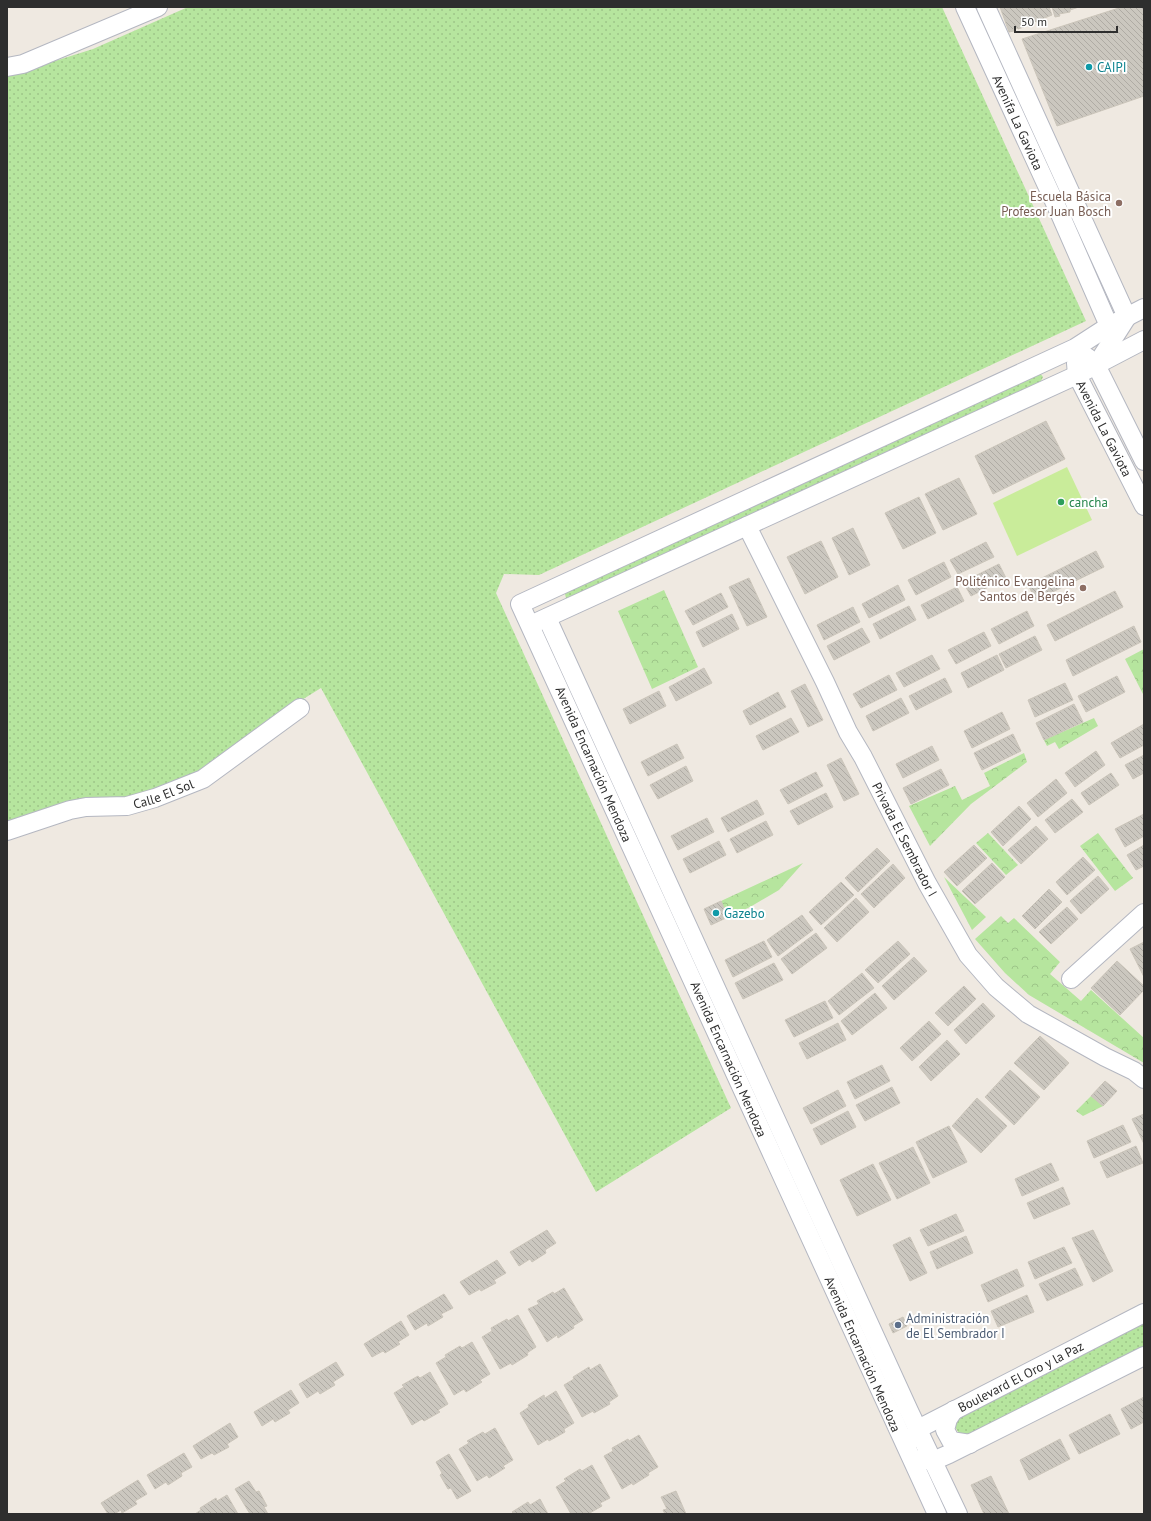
<svg xmlns="http://www.w3.org/2000/svg" width="1151" height="1521" viewBox="0 0 1151 1521" font-family="'PT Sans',sans-serif">
  <style>
    .grass { fill: url(#grass-dots) }
    .forest { fill: url(#forest-crowns) }
    .pitch { fill: #c9ec9a }
    .building { fill: url(#building-back-hatch); stroke: #cbc5ba }
    .lines { fill: none; stroke-linecap: round; stroke-linejoin: round }
    .minor-casing { stroke: #b4b7c1; stroke-width: 20 }
    .minor { stroke: #fff; stroke-width: 18 }
    .culture-dot { fill: #0f9aa8; stroke: #fff; stroke-width: 1.5 }
    .education-dot { fill: #8d6e63; stroke: #fff; stroke-width: 1.5 }
    .leisure-dot { fill: #2e9e5b; stroke: #fff; stroke-width: 1.5 }
    .service-dot { fill: #5c6f8a; stroke: #fff; stroke-width: 1.5 }
    .labels { text-anchor: middle; stroke-width: 4; stroke-linejoin: round; paint-order: stroke }
    .culture-label { font-size: 13px; fill: #0d838f; stroke: #fff; text-anchor: start }
    .street-label { font-size: 13px; fill: #2e2e2e; stroke: #fff }
    .education-label { font-size: 13px; fill: #785e54; stroke: #fff; text-anchor: end }
    .leisure-label { font-size: 13px; fill: #27864d; stroke: #fff; text-anchor: start }
    .service-label { font-size: 13px; fill: #4e5e75; stroke: #fff; text-anchor: start }
  </style>
  <defs>
    <pattern id="grass-dots" width="8" height="8" patternUnits="userSpaceOnUse"><rect width="8" height="8" fill="#b6e59e"/><path d="M2 2h.1M6 6h.1" fill="none" stroke="#9dc588" stroke-width="1.8" stroke-linecap="round"/></pattern>
    <pattern id="forest-crowns" width="20" height="18" patternUnits="userSpaceOnUse"><rect width="20" height="18" fill="#b6e59e"/><path d="M2 6a3 3 0 1 1 6 0M12 15a3 3 0 1 1 6 0" fill="none" stroke="#9dc588"/></pattern>
    <pattern id="building-back-hatch" width="6" height="6" patternUnits="userSpaceOnUse"><rect width="6" height="6" fill="#cbc7bf"/><path d="M-1 5l2 2M0 0l6 6M5-1l2 2" fill="none" stroke="#afaba4"/></pattern>
  </defs>
  <rect width="100%" height="100%" fill="#efe9e1"/>
  <path class="grass" d="M 188,7 L 942,7 L 1086,321 L 539,575 L 504,574 L 496,593 L 731,1108 L 596,1192 L 321,688 L 268,721 L 216,760 L 178,784 L 132,801 L 7,824 L 7,76 L 93,49 Z
    M 1040,373 L 1043,377 L 1041,381 L 573,600 L 569,600 L 566,598 L 565,594 L 567,590 Z
    M 1144,1322 L 1144,1349 L 969,1438 L 960,1435 L 955,1427 L 958,1417 Z"/>
  <path class="forest" d="M 664,590 L 698,667 L 652,689 L 618,611 Z
    M 1144,649 L 1144,696 L 1125,659 Z
    M 1094,718 L 1098,726 L 1059,749 L 1055,742 L 1047,746 L 1044,740 Z
    M 1024,753 L 1027,762 L 971,804 L 930,846 L 909,806 L 955,786 L 962,800 L 990,786 L 984,773 Z
    M 988,833 L 1018,865 L 1006,875 L 976,843 Z
    M 1098,833 L 1133,878 L 1115,891 L 1080,846 Z
    M 803,863 L 779,890 L 750,907 L 728,917 L 721,901 Z
    M 944,877 L 986,917 L 972,930 Z
    M 1001,916 L 1008,923 L 1014,918 L 1060,962 L 1050,974 L 1081,1001 L 1091,990 L 1144,1038 L 1144,1063 L 1029,995 L 1005,973 L 975,939 Z
    M 1091,1096 L 1103,1106 L 1083,1116 L 1076,1111 Z"/>
  <path class="pitch" d="M 1067,467 L 1092,520 L 1017,556 L 993,503 Z"/>
  <path class="building" d="M 1000,7 L 1049,7 L 1052,15 L 1042,19 L 1043,20 L 1036,22 L 1035,21 L 1024,25 L 1024,27 L 1018,29 L 1017,28 L 1013,29 L 1014,31 L 1009,32 Z
    M 1052,7 L 1079,7 L 1070,10 L 1070,12 L 1059,14 L 1060,16 L 1055,17 Z
    M 1122,7 L 1144,7 L 1144,96 L 1057,126 L 1022,39 Z
    M 1046,421 L 1065,459 L 993,494 L 975,456 Z
    M 959,478 L 977,514 L 943,530 L 925,494 Z
    M 919,497 L 936,533 L 903,549 L 885,513 Z
    M 853,528 L 870,565 L 849,575 L 832,538 Z
    M 821,541 L 838,577 L 805,594 L 787,557 Z
    M 986,542 L 994,557 L 958,574 L 950,560 Z
    M 1096,551 L 1104,567 L 1036,600 L 1028,585 Z
    M 944,562 L 951,577 L 916,595 L 908,580 Z
    M 999,564 L 1006,578 L 971,596 L 963,582 Z
    M 749,578 L 767,617 L 747,626 L 729,587 Z
    M 898,585 L 905,600 L 869,618 L 862,604 Z
    M 957,587 L 964,601 L 928,619 L 921,605 Z
    M 1115,591 L 1123,607 L 1055,641 L 1047,625 Z
    M 721,593 L 728,607 L 693,625 L 685,611 Z
    M 909,606 L 916,620 L 880,639 L 873,624 Z
    M 853,607 L 860,622 L 824,640 L 817,625 Z
    M 1027,611 L 1034,626 L 999,644 L 991,629 Z
    M 732,614 L 739,629 L 703,647 L 696,632 Z
    M 1134,626 L 1141,642 L 1073,676 L 1066,660 Z
    M 862,628 L 870,642 L 834,660 L 827,646 Z
    M 984,632 L 991,646 L 956,664 L 948,650 Z
    M 1035,636 L 1042,650 L 1006,668 L 999,654 Z
    M 932,655 L 940,669 L 904,687 L 896,673 Z
    M 997,655 L 1004,670 L 968,688 L 961,673 Z
    M 704,668 L 712,683 L 676,701 L 669,687 Z
    M 889,675 L 897,690 L 861,708 L 853,694 Z
    M 1117,676 L 1125,692 L 1086,712 L 1078,696 Z
    M 945,678 L 952,692 L 916,710 L 909,696 Z
    M 1065,683 L 1073,700 L 1035,717 L 1028,700 Z
    M 805,684 L 823,720 L 808,727 L 791,691 Z
    M 659,691 L 666,706 L 630,724 L 623,709 Z
    M 778,692 L 786,707 L 750,725 L 743,711 Z
    M 901,698 L 909,713 L 873,731 L 866,716 Z
    M 1074,704 L 1083,722 L 1044,740 L 1036,723 Z
    M 1002,712 L 1010,729 L 972,748 L 964,731 Z
    M 791,718 L 799,732 L 763,750 L 756,736 Z
    M 1144,724 L 1144,745 L 1120,758 L 1111,743 Z
    M 1013,734 L 1021,751 L 982,770 L 974,753 Z
    M 677,744 L 684,758 L 648,776 L 641,762 Z
    M 932,746 L 939,760 L 903,778 L 896,764 Z
    M 1096,751 L 1105,765 L 1075,787 L 1065,773 Z
    M 1144,755 L 1144,773 L 1133,779 L 1125,765 Z
    M 841,758 L 859,794 L 844,801 L 827,765 Z
    M 686,766 L 693,781 L 658,799 L 650,785 Z
    M 941,769 L 949,785 L 911,804 L 903,788 Z
    M 816,772 L 823,786 L 788,804 L 780,790 Z
    M 1111,773 L 1119,785 L 1089,805 L 1081,793 Z
    M 1056,779 L 1067,793 L 1038,817 L 1027,803 Z
    M 826,793 L 833,807 L 798,825 L 790,811 Z
    M 1072,799 L 1083,812 L 1055,833 L 1045,820 Z
    M 757,800 L 764,814 L 728,832 L 721,818 Z
    M 1019,806 L 1031,819 L 1003,846 L 991,832 Z
    M 1144,814 L 1144,836 L 1125,847 L 1115,829 Z
    M 707,818 L 714,832 L 678,850 L 671,836 Z
    M 766,821 L 773,835 L 737,853 L 730,839 Z
    M 1036,826 L 1048,839 L 1021,864 L 1008,850 Z
    M 719,841 L 726,855 L 690,873 L 683,859 Z
    M 974,845 L 987,858 L 957,886 L 944,872 Z
    M 1144,845 L 1144,866 L 1136,870 L 1127,855 Z
    M 877,848 L 890,861 L 858,892 L 845,878 Z
    M 1083,857 L 1095,870 L 1067,895 L 1056,882 Z
    M 992,863 L 1005,877 L 975,904 L 962,891 Z
    M 893,864 L 905,878 L 874,908 L 861,894 Z
    M 1098,876 L 1109,889 L 1081,914 L 1070,901 Z
    M 841,882 L 854,895 L 821,925 L 809,912 Z
    M 1049,889 L 1062,902 L 1035,929 L 1022,916 Z
    M 856,898 L 869,912 L 837,942 L 824,928 Z
    M 721,901 L 728,917 L 711,925 L 704,909 Z
    M 1067,907 L 1078,919 L 1051,944 L 1039,932 Z
    M 802,915 L 813,930 L 778,956 L 767,940 Z
    M 816,933 L 827,948 L 792,974 L 781,959 Z
    M 764,941 L 772,957 L 733,977 L 725,960 Z
    M 898,941 L 910,954 L 878,983 L 865,970 Z
    M 1144,942 L 1144,977 L 1130,949 Z
    M 914,957 L 927,971 L 894,1000 L 882,986 Z
    M 1117,961 L 1144,986 L 1144,990 L 1120,1015 L 1091,988 Z
    M 774,963 L 783,980 L 743,999 L 735,983 Z
    M 862,973 L 874,988 L 839,1015 L 828,1001 Z
    M 964,986 L 976,999 L 948,1026 L 935,1013 Z
    M 875,993 L 887,1008 L 852,1035 L 841,1021 Z
    M 825,1001 L 833,1018 L 794,1037 L 785,1020 Z
    M 983,1003 L 995,1016 L 966,1044 L 954,1030 Z
    M 929,1021 L 941,1034 L 912,1061 L 900,1048 Z
    M 838,1023 L 846,1040 L 807,1059 L 799,1043 Z
    M 1040,1036 L 1069,1063 L 1044,1090 L 1014,1063 Z
    M 947,1040 L 960,1054 L 931,1081 L 919,1067 Z
    M 882,1065 L 890,1081 L 855,1099 L 847,1082 Z
    M 1010,1070 L 1040,1097 L 1014,1125 L 985,1097 Z
    M 1105,1081 L 1117,1091 L 1103,1106 L 1091,1096 Z
    M 892,1087 L 900,1103 L 865,1121 L 856,1105 Z
    M 838,1090 L 846,1106 L 811,1124 L 803,1108 Z
    M 977,1098 L 1007,1126 L 981,1153 L 952,1126 Z
    M 848,1111 L 856,1127 L 821,1145 L 813,1129 Z
    M 1144,1114 L 1144,1144 L 1132,1119 Z
    M 1123,1125 L 1131,1142 L 1094,1158 L 1087,1141 Z
    M 949,1126 L 967,1162 L 933,1178 L 916,1142 Z
    M 1136,1146 L 1143,1163 L 1107,1178 L 1100,1162 Z
    M 913,1147 L 930,1183 L 897,1199 L 879,1163 Z
    M 1051,1163 L 1059,1180 L 1022,1196 L 1015,1179 Z
    M 873,1164 L 891,1200 L 857,1216 L 840,1180 Z
    M 1063,1187 L 1070,1204 L 1034,1219 L 1027,1203 Z
    M 956,1214 L 964,1231 L 928,1246 L 920,1230 Z
    M 547,1230 L 556,1243 L 545,1250 L 546,1253 L 532,1262 L 530,1259 L 519,1266 L 510,1252 Z
    M 1093,1230 L 1113,1271 L 1093,1282 L 1072,1238 Z
    M 966,1236 L 973,1253 L 937,1269 L 930,1252 Z
    M 910,1237 L 927,1273 L 910,1281 L 893,1245 Z
    M 1064,1247 L 1072,1263 L 1035,1279 L 1028,1262 Z
    M 497,1260 L 506,1273 L 494,1280 L 496,1283 L 481,1291 L 480,1289 L 469,1295 L 460,1282 Z
    M 1075,1268 L 1083,1285 L 1047,1301 L 1039,1284 Z
    M 1017,1269 L 1024,1286 L 988,1302 L 981,1285 Z
    M 564,1288 L 583,1320 L 573,1326 L 574,1328 L 558,1338 L 557,1335 L 547,1342 L 528,1309 L 539,1304 L 537,1301 L 553,1292 L 554,1294 Z
    M 444,1294 L 453,1308 L 441,1314 L 443,1317 L 428,1326 L 427,1323 L 415,1330 L 407,1316 Z
    M 1027,1295 L 1034,1312 L 998,1327 L 991,1311 Z
    M 518,1315 L 536,1347 L 527,1353 L 528,1355 L 512,1365 L 511,1363 L 500,1369 L 482,1337 L 492,1331 L 491,1328 L 507,1319 L 508,1321 Z
    M 903,1317 L 907,1326 L 893,1333 L 889,1324 Z
    M 401,1321 L 409,1335 L 398,1342 L 400,1344 L 385,1353 L 383,1351 L 372,1357 L 364,1344 Z
    M 472,1342 L 490,1374 L 480,1380 L 482,1382 L 466,1392 L 464,1389 L 454,1395 L 436,1363 L 446,1357 L 445,1355 L 460,1346 L 462,1348 Z
    M 336,1362 L 344,1375 L 333,1382 L 335,1385 L 320,1394 L 318,1391 L 307,1398 L 299,1384 Z
    M 600,1364 L 618,1396 L 609,1402 L 610,1404 L 594,1413 L 593,1411 L 582,1417 L 564,1385 L 574,1379 L 573,1377 L 589,1367 L 590,1370 Z
    M 430,1372 L 448,1404 L 438,1410 L 440,1412 L 424,1421 L 422,1419 L 412,1425 L 394,1393 L 404,1387 L 402,1385 L 418,1376 L 420,1378 Z
    M 291,1390 L 299,1403 L 288,1410 L 290,1413 L 275,1422 L 273,1419 L 262,1426 L 254,1412 Z
    M 556,1391 L 574,1423 L 564,1429 L 565,1432 L 549,1441 L 548,1439 L 538,1445 L 520,1413 L 529,1407 L 528,1405 L 544,1395 L 545,1398 Z
    M 1144,1397 L 1144,1422 L 1131,1429 L 1121,1409 Z
    M 1110,1414 L 1120,1434 L 1079,1454 L 1069,1435 Z
    M 230,1423 L 238,1437 L 227,1444 L 229,1447 L 214,1455 L 212,1453 L 201,1459 L 193,1446 Z
    M 495,1428 L 513,1460 L 503,1466 L 505,1468 L 489,1478 L 487,1475 L 477,1481 L 459,1449 L 469,1443 L 467,1441 L 483,1432 L 485,1434 Z
    M 639,1435 L 658,1467 L 648,1473 L 649,1475 L 633,1485 L 632,1483 L 622,1489 L 604,1456 L 613,1451 L 612,1448 L 628,1439 L 629,1441 Z
    M 1060,1439 L 1070,1459 L 1029,1480 L 1020,1460 Z
    M 184,1453 L 192,1467 L 181,1473 L 182,1476 L 168,1485 L 166,1482 L 155,1489 L 147,1475 Z
    M 449,1454 L 471,1491 L 457,1499 L 451,1488 L 448,1489 L 440,1475 L 442,1473 L 436,1462 Z
    M 592,1465 L 610,1498 L 600,1503 L 602,1506 L 588,1514 L 584,1513 L 582,1514 L 571,1514 L 556,1487 L 566,1481 L 564,1479 L 580,1469 L 582,1471 Z
    M 991,1476 L 1009,1514 L 984,1514 L 971,1485 Z
    M 138,1480 L 147,1494 L 135,1501 L 137,1504 L 122,1513 L 121,1510 L 114,1514 L 108,1514 L 101,1503 Z
    M 249,1481 L 256,1492 L 259,1491 L 267,1506 L 264,1507 L 268,1514 L 250,1514 L 235,1489 Z
    M 676,1491 L 686,1514 L 665,1514 L 663,1510 L 667,1509 L 661,1497 Z
    M 227,1495 L 238,1514 L 195,1514 L 201,1510 L 200,1508 L 216,1498 L 217,1501 Z
    M 540,1499 L 548,1514 L 514,1514 L 512,1512 L 528,1502 L 530,1505 Z"/>
  <g class="lines">
    <defs>
      <g id="minor">
        <path id="s1" d="M 965,7 L 1060,214 L 1109,326"/>
        <path d="M 986,7 L 1127,317 L 1097,364"/>
        <path d="M 7,67 L 23,64 L 158,7"/>
        <path d="M 1087,357 L 1096,365 L 1144,461"/>
        <path id="s2" d="M 1076,363 L 1077,375 L 1144,506"/>
        <path id="s3" d="M 747,526 L 825,682 L 848,732 L 863,757 L 927,883 L 968,955 L 996,987 L 1028,1014 L 1105,1057 L 1134,1071 L 1144,1079"/>
        <path d="M 547,618 L 909,1411 L 958,1514"/>
        <path d="M 537,622 L 1077,375 L 1144,340"/>
        <path id="s4" d="M 7,831 L 70,810 L 86,807 L 127,806 L 155,798 L 203,779 L 300,708"/>
        <path d="M 1071,979 L 1144,913"/>
        <path d="M 954,1410 L 948,1419 L 945,1430 L 951,1441 L 970,1444"/>
        <path id="s5" d="M 912,1439 L 918,1429 L 1144,1313"/>
        <path d="M 921,1459 L 933,1461 L 949,1454 L 1144,1356"/>
        <path d="M 937,1514 L 520,604 L 1075,348 L 1109,326 L 1144,308"/>
      </g>
    </defs>
    <use href="#minor" class="minor-casing"/>
    <use href="#minor" class="minor"/>
  </g>
  <g class="culture-dot">
    <circle cx="1089" cy="67" r="4"/>
    <circle cx="716" cy="913" r="4"/>
  </g>
  <g class="education-dot">
    <circle cx="1119" cy="203" r="4"/>
    <circle cx="1083" cy="588" r="4"/>
  </g>
  <circle class="leisure-dot" cx="1061" cy="502" r="4"/>
  <circle class="service-dot" cx="898" cy="1325" r="4"/>
  <g class="labels">
    <g class="culture-label">
      <text x="1097" y="72">CAIPI</text>
      <text x="724" y="918">Gazebo</text>
    </g>
    <g class="street-label">
      <text dy="5" stroke="none"><textPath href="#s1" startOffset="127">Avenifa La Gaviota</textPath></text>
      <text dy="5" stroke="none"><textPath href="#s2" startOffset="72">Avenida La Gaviota</textPath></text>
      <text transform="translate(594 764) rotate(66)" y="5">Avenida Encarnación Mendoza</text>
      <text dy="5" stroke="none"><textPath href="#s4" startOffset="162">Calle El Sol</textPath></text>
      <text dy="5" stroke="none"><textPath href="#s3" startOffset="351">Privada El Sembrador I</textPath></text>
      <text transform="translate(729 1059) rotate(66)" y="5">Avenida Encarnación Mendoza</text>
      <text transform="translate(863 1354) rotate(66)" y="5">Avenida Encarnación Mendoza</text>
      <text dy="5" stroke="none"><textPath href="#s5" startOffset="127">Boulevard El Oro y la Paz</textPath></text>
    </g>
    <g class="education-label">
      <text x="1111" y="201">Escuela Básica<tspan x="1111" dy="15">Profesor Juan Bosch</tspan></text>
      <text x="1075" y="586">Politénico Evangelina<tspan x="1075" dy="15">Santos de Bergés</tspan></text>
    </g>
    <g class="leisure-label">
      <text x="1069" y="507">cancha</text>
    </g>
    <g class="service-label">
      <text x="906" y="1323">Administración<tspan x="906" dy="15">de El Sembrador I</tspan></text>
    </g>
  </g>
  <rect width="1151" height="1521" fill="none" stroke="#2e2e2e" stroke-width="16"/>
  <path d="M1015 26v6h102v-6" fill="none" stroke="#2e2e2e" stroke-width="2"/>
  <text x="1021" y="26" font-size="12" fill="#2e2e2e" stroke="#ffffff" stroke-width="3" paint-order="stroke">50 m</text>
</svg>
